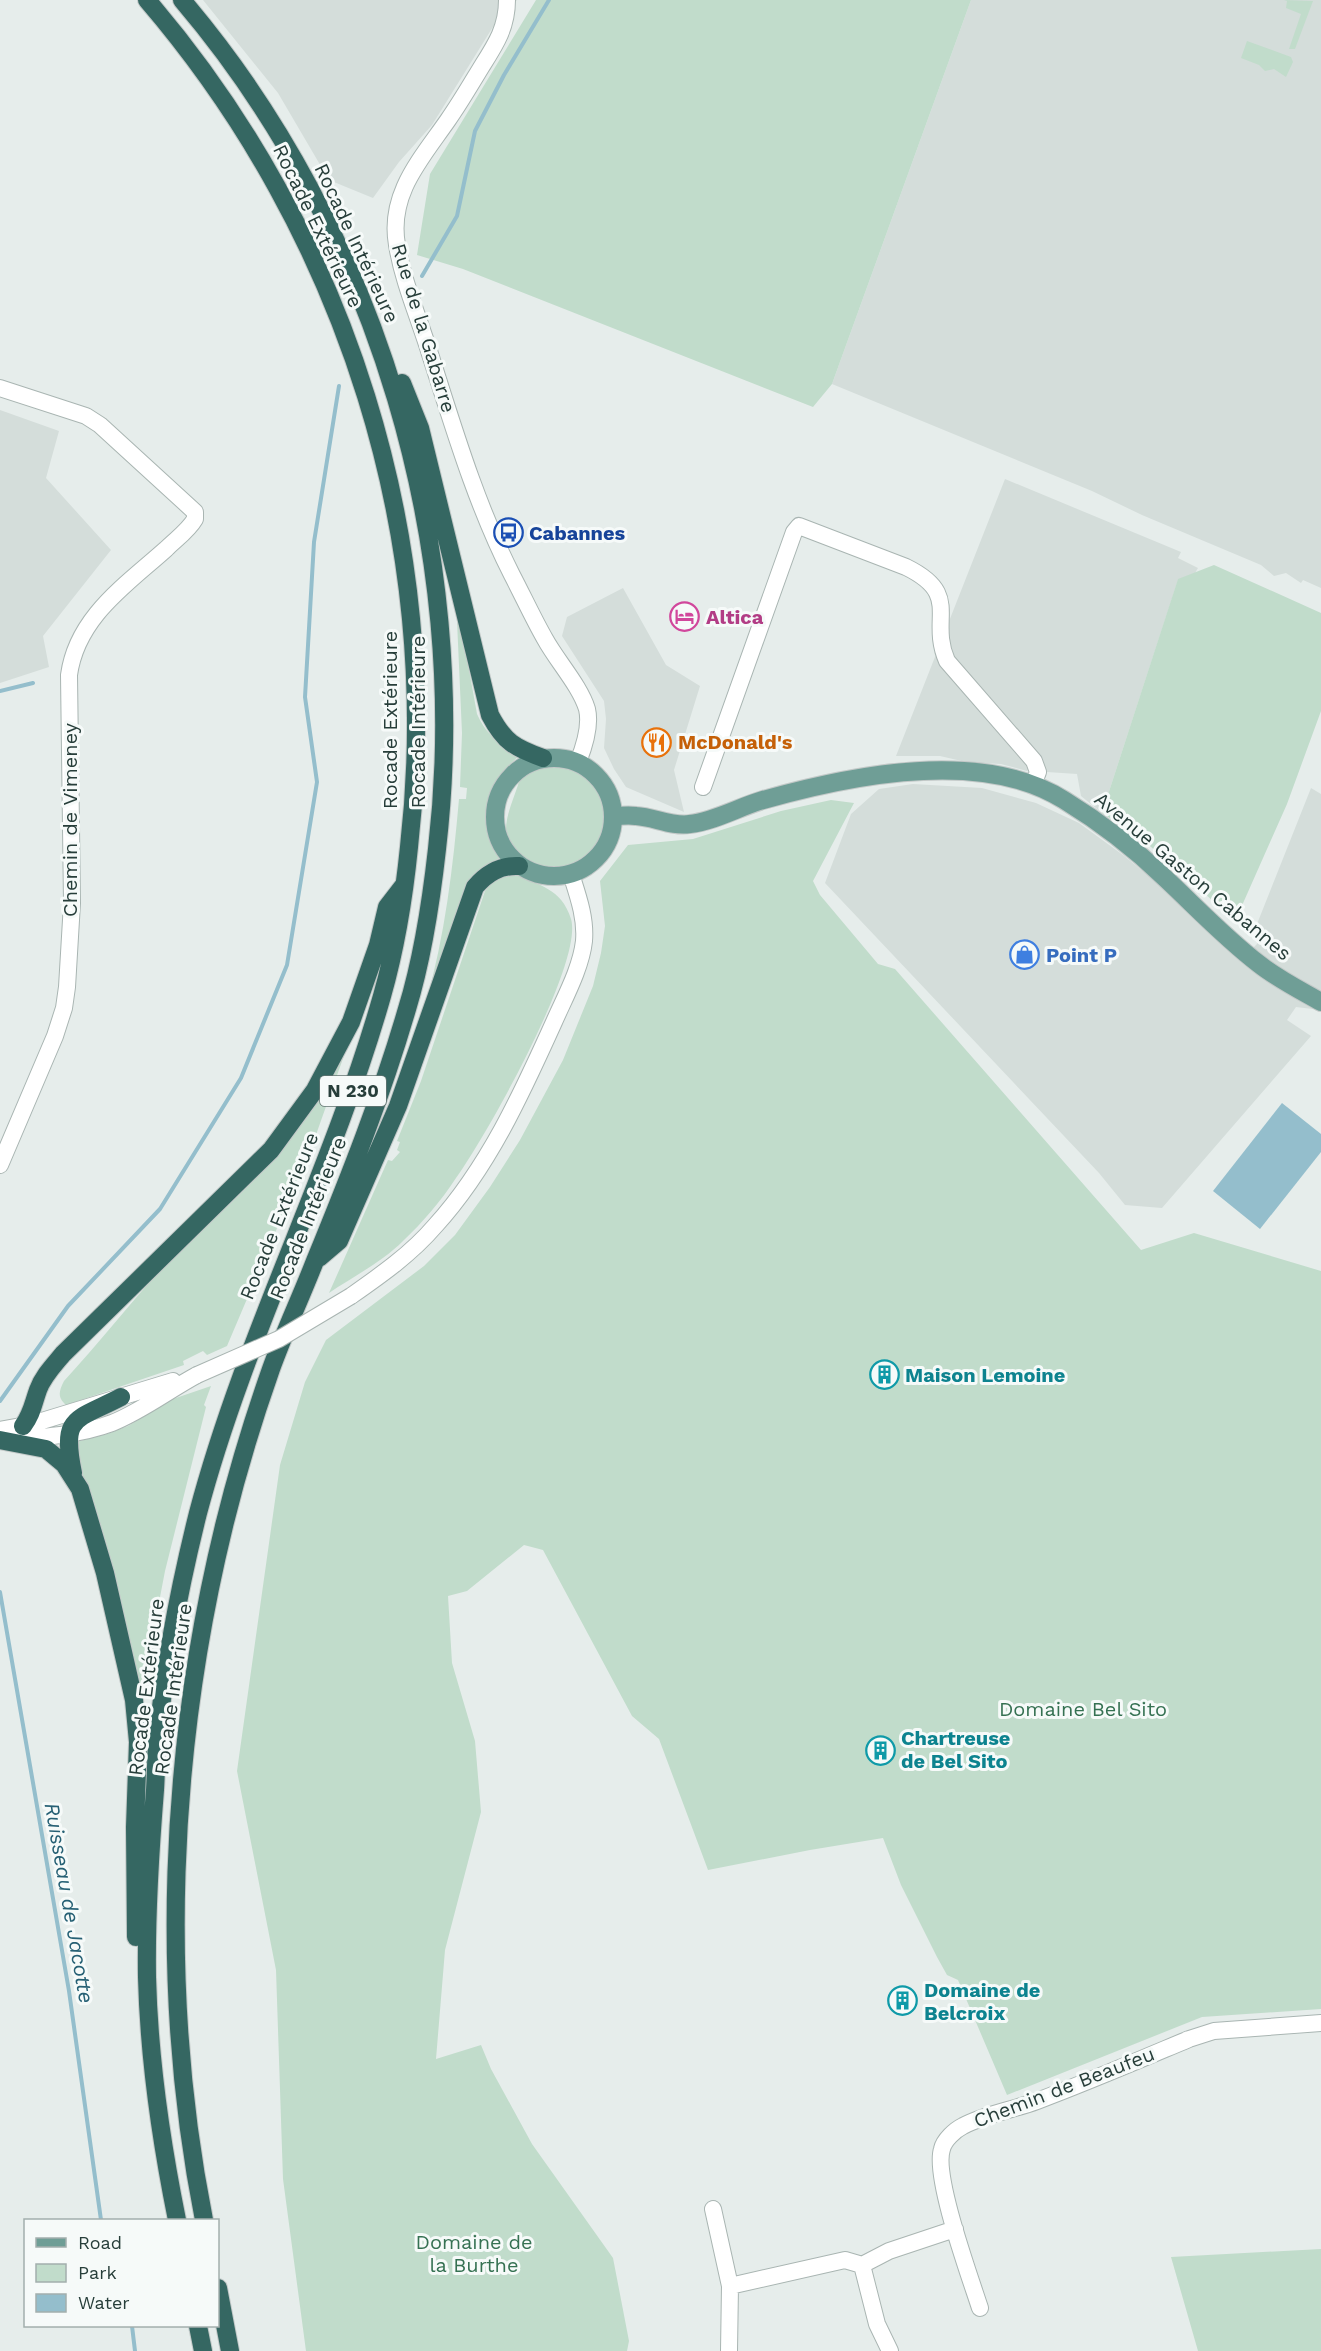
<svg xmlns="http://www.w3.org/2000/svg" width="1321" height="2351" viewBox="0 0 1321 2351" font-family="'Work Sans',sans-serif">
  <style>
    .built { fill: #d4ddda }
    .green { fill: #c1dccb }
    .water { fill: #94becc }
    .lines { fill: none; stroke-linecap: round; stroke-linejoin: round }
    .stream { stroke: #94becc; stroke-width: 4 }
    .minor-casing { stroke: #a9b5b2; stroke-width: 18 }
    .major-casing { stroke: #c3c9c8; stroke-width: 20 }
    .highway-casing { stroke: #c3c9c8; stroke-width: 20 }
    .minor { stroke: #fff; stroke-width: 16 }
    .major { stroke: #6f9e96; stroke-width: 18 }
    .highway { stroke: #356762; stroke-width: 18 }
    .minor-bridge-casing { stroke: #a9b5b2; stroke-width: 18; stroke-linecap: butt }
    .minor-bridge { stroke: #fff; stroke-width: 16 }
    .labels { text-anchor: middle; stroke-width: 6; stroke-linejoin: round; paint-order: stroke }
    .shield { fill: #f6faf9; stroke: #657673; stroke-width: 1.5 }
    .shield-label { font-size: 18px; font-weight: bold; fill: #273e3a }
    .street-label { font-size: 20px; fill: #273e3a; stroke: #f6faf9 }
    .transit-label { font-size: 20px; font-weight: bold; fill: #164399; stroke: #f6faf9; text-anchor: start }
    .hotel-label { font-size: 20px; font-weight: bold; fill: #b23c85; stroke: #f6faf9; text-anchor: start }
    .food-label { font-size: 20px; font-weight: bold; fill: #c56008; stroke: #f6faf9; text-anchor: start }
    .shop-label { font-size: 20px; font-weight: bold; fill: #366cbe; stroke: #f6faf9; text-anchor: start }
    .culture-label { font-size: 20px; font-weight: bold; fill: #0d838f; stroke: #f6faf9; text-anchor: start }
    .park-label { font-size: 20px; fill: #357152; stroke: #f6faf9 }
    .water-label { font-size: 21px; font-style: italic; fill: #266074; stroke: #f6faf9 }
  </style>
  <rect width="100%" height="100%" fill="#e6edeb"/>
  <path class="built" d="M 203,0 L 517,0 L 496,22 L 432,125 L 399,162 L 373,198 L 329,180 L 278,93 Z
    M 971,0 L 1321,0 L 1321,588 L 1303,580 L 1301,583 L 1286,573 L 1274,576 L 1261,565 L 1142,515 L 1092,491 L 832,384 Z
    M 0,410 L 59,431 L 46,478 L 111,550 L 43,636 L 49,667 L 0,683 Z
    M 1005,479 L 1181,552 L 1178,558 L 1198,568 L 1195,573 L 1178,580 L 1102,813 L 1081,796 L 1077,774 L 1047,772 L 1041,758 L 1034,762 L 1027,771 L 1001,764 L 966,762 L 940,756 L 896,756 Z
    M 623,588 L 666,665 L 700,686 L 674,770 L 684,812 L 626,787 L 614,769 L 604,748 L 606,719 L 604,701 L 562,636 L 567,617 Z
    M 913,784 L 982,788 L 1036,803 L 1079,823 L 1123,855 L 1172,895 L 1241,960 L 1257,944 L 1255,929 L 1311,788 L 1321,794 L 1321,1010 L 1296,1007 L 1287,1020 L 1311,1036 L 1162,1208 L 1125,1205 L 1099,1173 L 825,883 L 851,814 L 879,789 Z"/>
  <path class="green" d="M 536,0 L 971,0 L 832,384 L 813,407 L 463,269 L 417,255 L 430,174 Z
    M 1284,0 L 1313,1 L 1295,49 L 1289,49 L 1301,14 L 1286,8 L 1287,1 Z
    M 1247,41 L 1291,57 L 1293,62 L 1286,77 L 1274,69 L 1265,71 L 1259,65 L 1241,58 Z
    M 1214,565 L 1321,613 L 1321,711 L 1287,804 L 1240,910 L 1236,916 L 1228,914 L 1143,840 L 1102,813 L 1178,579 Z
    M 459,614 L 477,714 C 486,735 500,744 520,755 C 486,784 475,819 500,858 L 488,864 L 471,879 L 426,1002 C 445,936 453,867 459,799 L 466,799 L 467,788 L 460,787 L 462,733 L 457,621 Z
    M 546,767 C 568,767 585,772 597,791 C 628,842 556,896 517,851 C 512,846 506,839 506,832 C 505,815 516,794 520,778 L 530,772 Z
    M 831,800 L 854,803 L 813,881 L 820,895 L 878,964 L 895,969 L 1141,1250 L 1194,1233 L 1321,1271 L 1321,2009 L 1202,2017 L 1007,2095 L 958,1980 L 947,1975 L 937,1957 L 901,1885 L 883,1838 L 810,1850 L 708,1870 L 659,1739 L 632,1716 L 543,1550 L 524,1545 L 467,1591 L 448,1596 L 452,1663 L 475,1741 L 481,1812 L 445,1950 L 436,2059 L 481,2045 L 491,2069 L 532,2144 L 613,2258 L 629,2341 L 627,2351 L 306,2351 L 283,2179 L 276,1970 L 237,1771 L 280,1465 L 305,1382 L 326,1340 L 424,1266 L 455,1235 L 490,1187 L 520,1140 L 563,1060 L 593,986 L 601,953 L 605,926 L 600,881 L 628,845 L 693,839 L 781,811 Z
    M 514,872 C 539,887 561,887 571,919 C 584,963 485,1138 456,1178 C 441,1201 423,1222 403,1241 C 382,1262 354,1276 329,1293 L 388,1160 L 392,1161 L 400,1152 L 397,1150 L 400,1142 L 397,1141 L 421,1081 L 485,891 L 495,878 Z
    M 346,1050 L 312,1146 L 227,1346 L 207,1355 L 203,1351 L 183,1361 L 184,1365 L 66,1405 C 57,1397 59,1391 64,1381 C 98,1344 129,1305 162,1268 C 186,1242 214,1220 238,1196 C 282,1152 317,1104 346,1050 Z
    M 211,1386 L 204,1405 L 206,1407 L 165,1571 L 151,1644 L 154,1645 L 146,1691 L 141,1691 L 75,1459 L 76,1442 L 107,1434 L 128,1426 L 173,1399 Z
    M 1321,2249 L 1321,2351 L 1198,2351 L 1171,2257 Z"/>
  <path class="water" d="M 1282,1103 L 1321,1134 L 1321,1152 L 1260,1229 L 1213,1191 Z"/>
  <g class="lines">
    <path class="stream" d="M 422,276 L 457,216 L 475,131 L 504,75 L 549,0
      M 0,691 L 33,683
      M 0,1401 L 68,1306 L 160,1209 L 241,1078 L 287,965 L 317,782 L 305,697 L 314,542 L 339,386
      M 0,1592 L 69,1991 L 101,2220
      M 132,2326 L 135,2351"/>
    <defs>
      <path id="minor" d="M 507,0 C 507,27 496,44 482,66 C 471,84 460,103 448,120 C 421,159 388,194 397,245 C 403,282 419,318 430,354 C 454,429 476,504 512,575 C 523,596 533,618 545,639 C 557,661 580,686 587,709 C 591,726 584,747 578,762
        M 0,388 L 86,416 L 100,425 L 195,512 L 195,519 C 188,531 176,539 166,549 C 126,585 77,617 69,675 L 72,903 L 67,987 L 64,1008 L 55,1036 L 0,1165
        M 703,787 L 794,532 L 799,526 L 906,567 C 963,595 928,618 947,661 L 1034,761 L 1038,772 L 1033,785
        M 351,1296 C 381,1275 411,1254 435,1226 C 488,1168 522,1093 554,1022 C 565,997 581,968 584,941 C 586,918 578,896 571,874
        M 0,1430 L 32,1424 L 173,1381
        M 11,1439 C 45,1437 80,1435 112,1423 C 142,1411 169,1390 197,1375
        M 713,2209 L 730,2286 L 729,2351
        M 730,2286 L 845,2260 L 862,2265
        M 980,2308 C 970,2277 933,2176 942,2149 C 944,2140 955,2130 963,2126 C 985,2114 1013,2110 1037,2101 C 1088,2082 1139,2060 1189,2039 L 1214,2031 L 1321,2023
        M 890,2351 L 877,2324 L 862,2265 L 889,2251 L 955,2229"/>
      <path id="major" d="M495 817a59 59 0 1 1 118 0a59 59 0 1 1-118 0Z
        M 613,816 C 621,816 629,815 636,816 C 654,817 672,827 690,824 C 715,821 739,807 763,800 C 851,775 982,748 1064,800 C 1100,822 1135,849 1165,878 C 1196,907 1225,938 1259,964 C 1278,979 1300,990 1321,1002"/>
      <path id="highway" d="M 147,0 C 347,233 444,541 409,847 C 404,897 396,947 382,996 C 332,1172 245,1335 198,1513 C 180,1585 164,1670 157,1743 C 156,1759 156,1775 155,1790 C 150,1852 146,1915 147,1977 C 149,2058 161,2141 177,2220
        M 182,0 C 378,230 472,550 437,849 C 431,903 423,957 407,1009 C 382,1095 349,1178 315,1261 C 301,1297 284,1333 271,1369 C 253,1420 237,1473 224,1526 C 169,1751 159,1993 204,2220
        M 402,383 L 420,428 L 490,715 C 504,742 515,748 543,758
        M 319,1258 L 339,1241 L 398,1106 L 475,887 C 487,873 500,865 519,866
        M 23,1426 C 32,1414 33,1404 38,1390 C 43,1376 54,1365 63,1354 L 271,1150 L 315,1090 L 351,1022 L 378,945 L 387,907 L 404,885
        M 0,1440 L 46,1449 L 64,1464 L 80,1489 L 105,1573 L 134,1700 L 138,1742 L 135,1827 L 136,1937
        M 73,1473 C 61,1415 75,1421 121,1397
        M 218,2288 L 230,2351
        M 198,2326 L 203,2351"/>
    </defs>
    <use href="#minor" class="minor-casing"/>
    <use href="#major" class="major-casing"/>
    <use href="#highway" class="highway-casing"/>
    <use href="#minor" class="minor"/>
    <use href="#major" class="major"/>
    <use href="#highway" class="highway"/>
    <defs>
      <path id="minor-bridge" d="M 197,1375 L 279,1339 L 351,1296"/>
    </defs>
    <use href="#minor-bridge" class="minor-bridge-casing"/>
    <use href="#minor-bridge" class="minor-bridge"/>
  </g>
  <defs>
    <symbol id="bus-ring" viewBox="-11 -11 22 22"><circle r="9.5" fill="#f6faf9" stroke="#1a4fb4" stroke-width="1.5"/><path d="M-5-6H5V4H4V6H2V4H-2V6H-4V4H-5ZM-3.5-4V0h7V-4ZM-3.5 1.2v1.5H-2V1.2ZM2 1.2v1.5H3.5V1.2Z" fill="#1a4fb4"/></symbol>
    <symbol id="hotel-ring" viewBox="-11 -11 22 22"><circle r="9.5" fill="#f6faf9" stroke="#d1479c" stroke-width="1.5"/><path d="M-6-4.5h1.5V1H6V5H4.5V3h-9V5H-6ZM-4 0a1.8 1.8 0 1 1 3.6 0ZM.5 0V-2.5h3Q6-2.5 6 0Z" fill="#d1479c"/></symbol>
    <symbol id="restaurant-ring" viewBox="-11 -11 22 22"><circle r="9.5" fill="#f6faf9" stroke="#e8710a" stroke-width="1.5"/><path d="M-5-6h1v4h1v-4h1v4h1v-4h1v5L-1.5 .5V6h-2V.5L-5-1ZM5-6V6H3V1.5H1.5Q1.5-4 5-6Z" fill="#e8710a"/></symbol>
    <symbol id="shop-ring" viewBox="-11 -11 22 22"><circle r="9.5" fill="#f6faf9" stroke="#3f7fe0" stroke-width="1.5"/><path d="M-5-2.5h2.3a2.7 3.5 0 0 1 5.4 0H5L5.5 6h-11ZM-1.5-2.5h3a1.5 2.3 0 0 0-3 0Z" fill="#3f7fe0"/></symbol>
    <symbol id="building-ring" viewBox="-11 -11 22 22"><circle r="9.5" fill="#f6faf9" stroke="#0f9aa8" stroke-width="1.5"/><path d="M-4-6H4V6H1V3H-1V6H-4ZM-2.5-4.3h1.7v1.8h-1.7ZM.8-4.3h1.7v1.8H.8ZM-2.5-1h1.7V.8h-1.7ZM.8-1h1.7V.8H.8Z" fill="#0f9aa8"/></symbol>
  </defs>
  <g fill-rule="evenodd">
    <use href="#bus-ring" x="492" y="516" width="33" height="33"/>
    <use href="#hotel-ring" x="668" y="600" width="33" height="33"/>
    <use href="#restaurant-ring" x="640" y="726" width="33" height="33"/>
    <use href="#shop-ring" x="1008" y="938" width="33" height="33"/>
    <use href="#building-ring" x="868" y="1358" width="33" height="33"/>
    <use href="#building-ring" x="864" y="1734" width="33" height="33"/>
    <use href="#building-ring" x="886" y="1984" width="33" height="33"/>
  </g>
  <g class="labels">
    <rect class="shield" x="320" y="1076" width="66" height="30" rx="4.5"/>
    <g class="shield-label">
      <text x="353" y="1097">N 230</text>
    </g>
    <g class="street-label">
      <text transform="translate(318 226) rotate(64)" y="7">Rocade Extérieure</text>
      <text transform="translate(357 243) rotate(65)" y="7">Rocade Intérieure</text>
      <text transform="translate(424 328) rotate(73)" y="7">Rue de la Gabarre</text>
      <text transform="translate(390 720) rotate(-90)" y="7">Rocade Extérieure</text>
      <text transform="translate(418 722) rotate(-90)" y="7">Rocade Intérieure</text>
      <text transform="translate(70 820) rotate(-90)" y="7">Chemin de Vimeney</text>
      <text transform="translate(1193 876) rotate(40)" y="7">Avenue Gaston Cabannes</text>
      <text transform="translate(279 1216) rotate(-68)" y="7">Rocade Extérieure</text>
      <text transform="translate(308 1218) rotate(-68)" y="7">Rocade Intérieure</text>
      <text transform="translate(146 1687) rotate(-83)" y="7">Rocade Extérieure</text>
      <text transform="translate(173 1689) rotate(-82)" y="7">Rocade Intérieure</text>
      <text transform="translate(1064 2087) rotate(-21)" y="7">Chemin de Beaufeu</text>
    </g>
    <g class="transit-label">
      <text x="529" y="540">Cabannes</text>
    </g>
    <g class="hotel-label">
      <text x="706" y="624">Altica</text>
    </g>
    <g class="food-label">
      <text x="678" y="749">McDonald's</text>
    </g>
    <g class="shop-label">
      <text x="1046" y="962">Point P</text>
    </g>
    <g class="culture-label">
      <text x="905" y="1382">Maison Lemoine</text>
      <text x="901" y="1745">Chartreuse<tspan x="901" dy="23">de Bel Sito</tspan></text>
      <text x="924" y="1997">Domaine de<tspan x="924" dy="23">Belcroix</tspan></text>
    </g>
    <g class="park-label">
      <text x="1083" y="1716">Domaine Bel Sito</text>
      <text x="474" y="2249">Domaine de<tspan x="474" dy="23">la Burthe</tspan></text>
    </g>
    <g class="water-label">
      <text transform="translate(69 1903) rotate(80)" y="7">Ruisseau de Jacotte</text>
    </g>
  </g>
  <rect x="24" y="2219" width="195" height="108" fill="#f6faf9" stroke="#a3afad" stroke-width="1.5"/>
  <rect x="36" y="2238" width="30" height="9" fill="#6f9e96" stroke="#a3afad" stroke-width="1.5"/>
  <text x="78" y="2249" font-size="18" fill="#273e3a">Road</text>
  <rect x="36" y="2264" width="30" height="18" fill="#c1dccb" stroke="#a3afad" stroke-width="1.5"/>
  <text x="78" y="2279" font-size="18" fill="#273e3a">Park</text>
  <rect x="36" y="2294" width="30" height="18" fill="#94becc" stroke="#a3afad" stroke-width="1.5"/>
  <text x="78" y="2309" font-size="18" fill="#273e3a">Water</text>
</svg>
